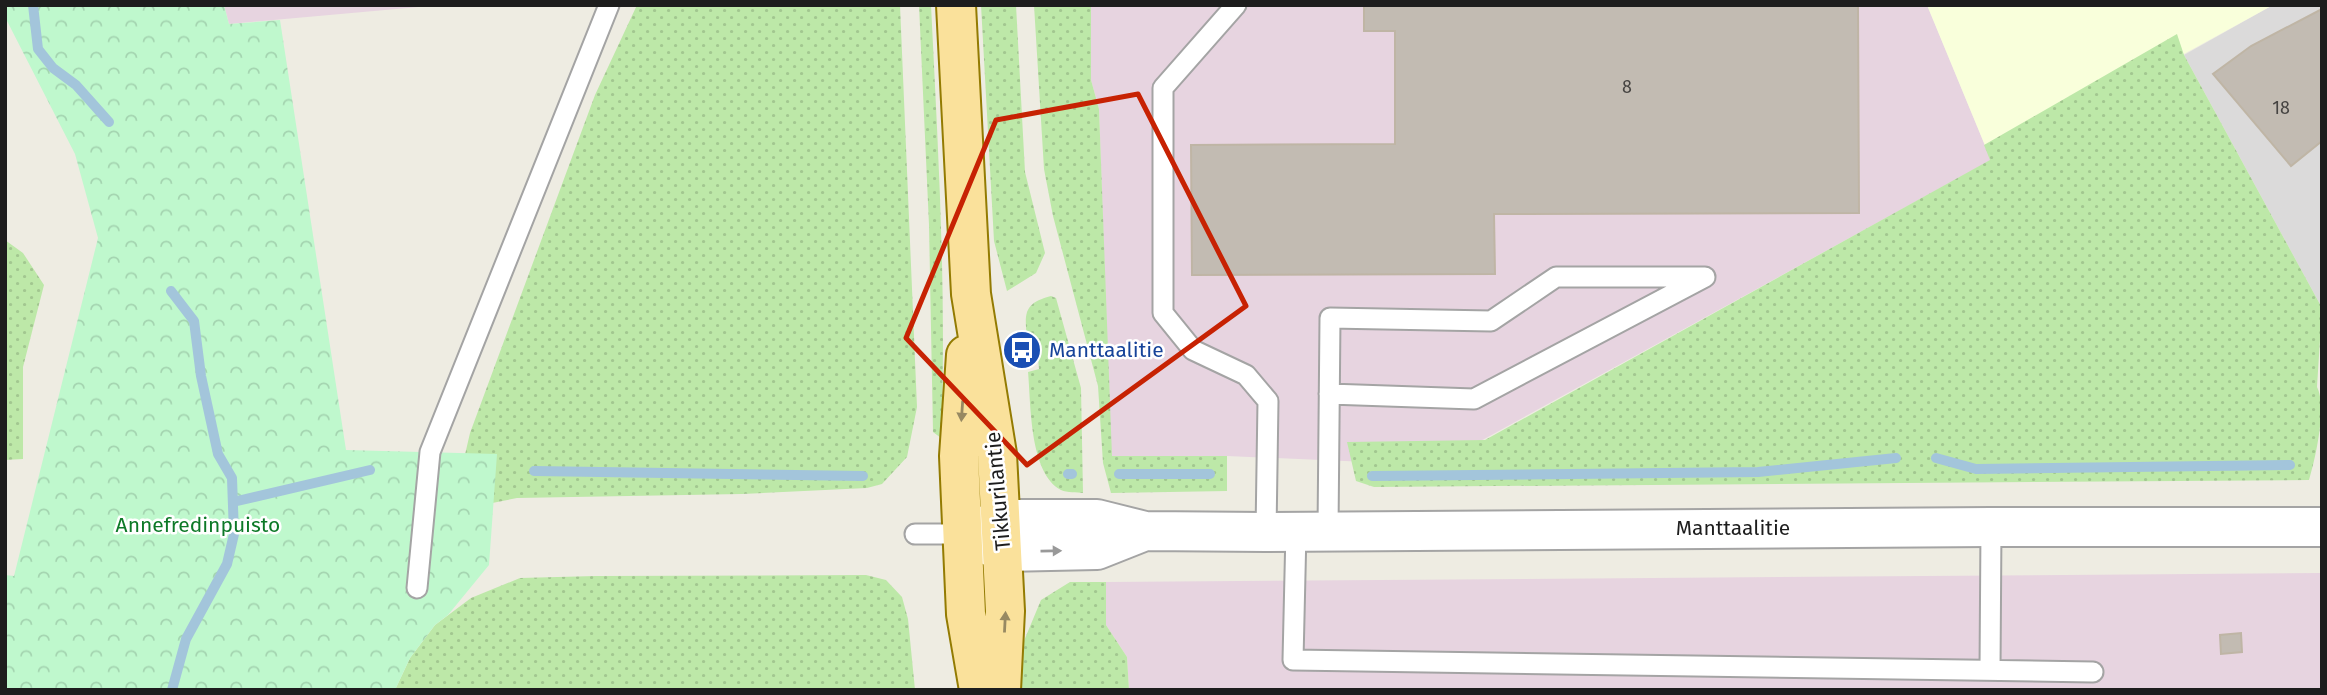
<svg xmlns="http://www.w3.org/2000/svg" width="2327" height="695" viewBox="0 0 2327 695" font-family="'Fira Sans',sans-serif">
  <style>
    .residential { fill: #dbdada }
    .industrial { fill: #e7d4e0 }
    .education { fill: #f9ffdb }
    .grass { fill: url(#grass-dots) }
    .park { fill: url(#park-crowns) }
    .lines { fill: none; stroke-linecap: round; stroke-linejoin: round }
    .stream { stroke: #a3c5db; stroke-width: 10 }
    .building { fill: #c2bbb2; stroke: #bfb5a5; stroke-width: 2 }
    .service-casing { stroke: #a4a4a4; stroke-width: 23 }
    .minor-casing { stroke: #a4a4a4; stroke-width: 42 }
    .primary-casing { stroke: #937b02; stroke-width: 42 }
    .service { stroke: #fff; stroke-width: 19 }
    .minor { stroke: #fff; stroke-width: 38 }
    .primary { stroke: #fae19b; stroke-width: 38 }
    .oneway { fill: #978962 }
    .oneway2 { fill: #999 }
    .marked { fill: none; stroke: #c72203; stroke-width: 5; stroke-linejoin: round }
    .labels { text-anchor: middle; stroke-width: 5; stroke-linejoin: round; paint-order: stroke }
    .number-label { font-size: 18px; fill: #464442 }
    .transit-label { font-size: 21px; fill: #164399; stroke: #fff; text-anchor: start }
    .street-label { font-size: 21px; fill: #1d1d1d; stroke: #fff }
    .park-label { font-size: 21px; fill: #0d7927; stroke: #fff }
  </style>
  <defs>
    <pattern id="grass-dots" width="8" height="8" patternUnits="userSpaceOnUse" patternTransform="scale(1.75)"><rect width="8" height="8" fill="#bde8a8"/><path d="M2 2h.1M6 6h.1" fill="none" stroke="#a2c790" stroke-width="1.8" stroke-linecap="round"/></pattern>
    <pattern id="park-crowns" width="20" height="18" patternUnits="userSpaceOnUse" patternTransform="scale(1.75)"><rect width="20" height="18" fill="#bff8cd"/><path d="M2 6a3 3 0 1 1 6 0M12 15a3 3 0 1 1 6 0" fill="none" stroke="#a4d4b0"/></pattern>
  </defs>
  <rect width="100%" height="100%" fill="#eeece2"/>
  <path class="residential" d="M 2273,5 L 2322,5 L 2322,308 L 2184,55 Z"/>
  <path class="industrial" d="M 224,5 L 441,5 L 229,24 Z
    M 1091,5 L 1927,5 L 1991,160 L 1437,465 L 1227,456 L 1111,456 L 1099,109 L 1091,80 Z
    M 2322,573 L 2322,690 L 1129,690 L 1127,657 L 1106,625 L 1106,582 Z"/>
  <path class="education" d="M 1927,5 L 2273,5 L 1991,160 Z"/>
  <path class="grass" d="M 637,5 L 900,5 L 917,407 L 907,457 L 882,484 L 867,488 L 742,494 L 517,498 L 452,511 L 470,433 L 595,95 Z
    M 919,5 L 931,5 C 938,149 947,294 941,438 L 933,432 L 929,225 Z
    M 981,5 L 1016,5 L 1025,172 L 1045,253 L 1036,273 L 1007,291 L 994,241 Z
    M 1034,5 L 1091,5 L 1091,80 L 1099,109 L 1112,456 L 1227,456 L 1227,491 L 1111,493 L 1103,463 L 1098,386 L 1053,216 L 1044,169 Z
    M 2177,34 L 2184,55 L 2322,308 L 2317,387 C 2327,406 2316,457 2309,480 L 1374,487 L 1356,481 L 1347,442 L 1485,440 L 1990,160 L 1984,145 Z
    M 5,240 L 23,253 L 44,285 L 23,367 L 23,459 L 5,460 Z
    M 1051,296 L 1056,298 L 1081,388 L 1083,493 C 1077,492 1067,493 1061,490 C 1029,473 1031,403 1028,372 L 1039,369 L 1036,338 L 1027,337 C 1024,312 1025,303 1051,296 Z
    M 866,575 L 886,580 L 902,597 L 908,619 L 915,690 L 395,690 L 410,658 L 435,625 L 471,598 L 520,578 L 595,576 Z
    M 1070,582 L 1106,582 L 1106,625 L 1127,657 L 1129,690 L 1021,690 L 1021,648 L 1041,600 Z"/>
  <path class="park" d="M 5,5 L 224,5 L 229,24 L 280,20 L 346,450 L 497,454 L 489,565 L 448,615 L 435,625 L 410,658 L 395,690 L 5,690 L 5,575 L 14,576 L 98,238 L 75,154 L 5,17 Z"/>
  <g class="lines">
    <path class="stream" d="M 33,5 L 38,49 L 53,68 L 76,85 L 109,122
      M 171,291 L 194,321 L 201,376 L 218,454 L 232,478 L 234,534 L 227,564 L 186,639 L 172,690
      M 1936,458 L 1976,469 L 2290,465
      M 534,471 L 863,476
      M 1068,474 L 1072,474
      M 1119,474 L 1210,474
      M 1372,476 L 1758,472 L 1896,458
      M 233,502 L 370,470"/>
  </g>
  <path class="building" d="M 1364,5 L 1858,5 L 1859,213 L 1494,214 L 1495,274 L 1192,275 L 1191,145 L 1395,144 L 1395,31 L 1364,31 Z
    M 2322,9 L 2322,141 L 2291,166 L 2213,74 L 2251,46 Z
    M 2241,633 L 2242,652 L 2221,654 L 2220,635 Z"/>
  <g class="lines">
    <defs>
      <path id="service" d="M 1236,5 L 1163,88 L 1163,313 L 1193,350 L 1246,375 L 1268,401 L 1266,532
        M 1328,530 L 1330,318 L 1491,321 L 1556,277 L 1705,277 L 1474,399 L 1329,394
        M 1296,531 L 1293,660 L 2093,672
        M 915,534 L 962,534
        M 417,588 L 430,452 L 609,5
        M 1990,670 L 1991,527"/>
      <path id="minor" d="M 971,531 L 1001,519 L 1097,519 L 1145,531 L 1266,532 L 1991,527 L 2322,527
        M 971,538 L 1003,552 L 1097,550 L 1145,531"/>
      <path id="primary" d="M 956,5 L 971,294 L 997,454 L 1005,611 L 1001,690
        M 966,355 L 959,456 L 966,614 L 979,690"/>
    </defs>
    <use href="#service" class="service-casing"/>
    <use href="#minor" class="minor-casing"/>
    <use href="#primary" class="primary-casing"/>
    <use href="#service" class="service"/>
    <use href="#minor" class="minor"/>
    <use href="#primary" class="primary"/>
  </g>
  <defs><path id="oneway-solid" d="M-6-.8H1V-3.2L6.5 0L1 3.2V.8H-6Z" transform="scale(1.75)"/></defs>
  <g class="oneway">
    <use href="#oneway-solid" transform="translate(962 411) rotate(94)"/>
    <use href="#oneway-solid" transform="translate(1005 622) rotate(-87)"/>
  </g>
  <use class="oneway2" href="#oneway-solid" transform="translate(1051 551) rotate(-1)"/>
  <path class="marked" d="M 1138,94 L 1246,306 L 1027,465 L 906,338 L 996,120 Z"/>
  <defs>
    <symbol id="bus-disc" viewBox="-11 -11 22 22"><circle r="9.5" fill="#1a4fb4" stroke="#fff"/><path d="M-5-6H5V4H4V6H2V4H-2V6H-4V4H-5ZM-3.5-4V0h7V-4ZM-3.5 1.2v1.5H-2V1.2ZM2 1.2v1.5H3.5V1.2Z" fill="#fff"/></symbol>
  </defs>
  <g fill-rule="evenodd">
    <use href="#bus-disc" x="1000" y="328" width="44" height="44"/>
  </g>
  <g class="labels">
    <g class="number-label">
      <text x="1627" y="93">8</text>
      <text x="2281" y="114">18</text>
    </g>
    <g class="transit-label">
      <text x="1049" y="357">Manttaalitie</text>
    </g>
    <g class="street-label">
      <text transform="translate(998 491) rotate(-95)" y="7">Tikkurilantie</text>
      <text x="1733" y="535">Manttaalitie</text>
    </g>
    <g class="park-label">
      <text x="198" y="532">Annefredinpuisto</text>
    </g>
  </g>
  <rect width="2327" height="695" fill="none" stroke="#1d1d1d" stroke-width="14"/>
</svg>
